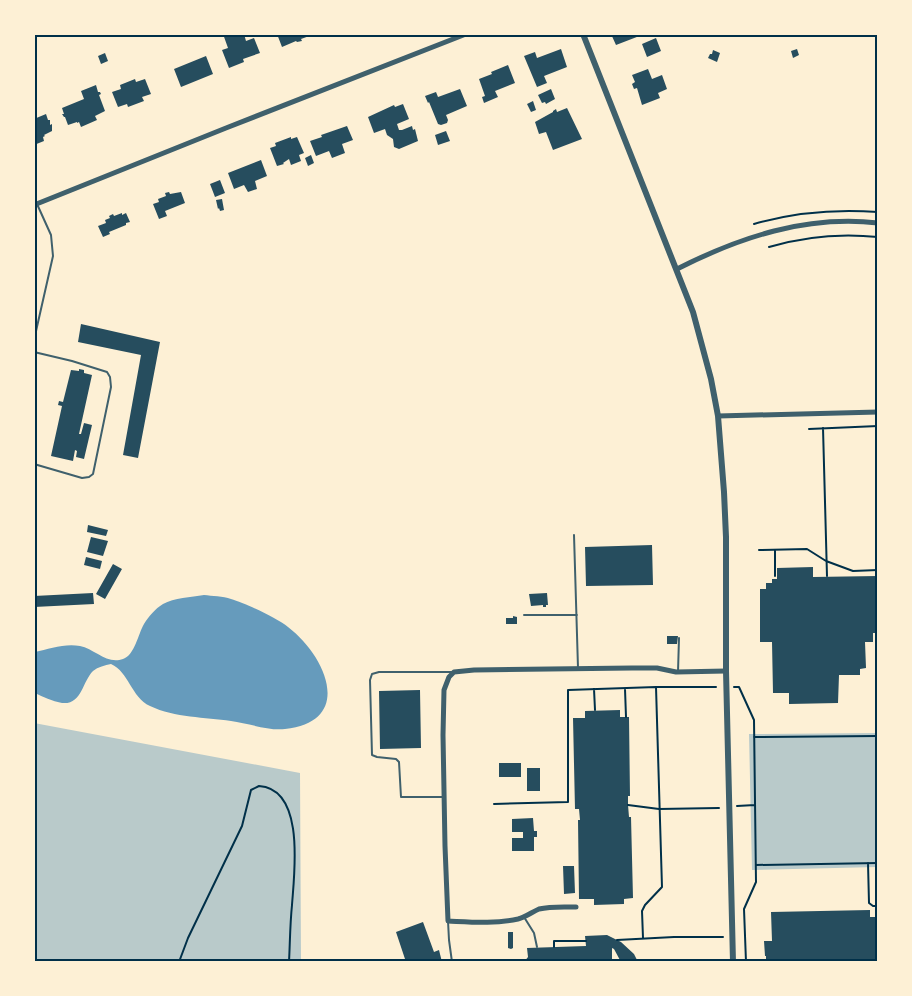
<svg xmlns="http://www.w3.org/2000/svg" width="912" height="996" viewBox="0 0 912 996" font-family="Commissioner,sans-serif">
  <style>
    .green { fill: #b9caca }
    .water { fill: #669bbc }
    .building { fill: #264d5e }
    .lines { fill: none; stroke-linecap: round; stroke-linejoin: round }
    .path { stroke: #003049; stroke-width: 2 }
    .service { stroke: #3f606c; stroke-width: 2 }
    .minor { stroke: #3f606c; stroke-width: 5 }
    .tertiary { stroke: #3f606c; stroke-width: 6 }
    .neatline { fill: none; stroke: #003049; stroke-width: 2 }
  </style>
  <rect width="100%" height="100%" fill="#fdf0d5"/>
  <path class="green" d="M 34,723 L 300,773 L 301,961 L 35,961 Z
    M 877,733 L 877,867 L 752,870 L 749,734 Z"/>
  <path class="water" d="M 204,595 C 212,596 223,596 231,599 C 245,603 277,618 288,627 C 326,656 355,721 285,729 C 269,731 247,723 231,721 C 205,717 175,718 150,706 C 131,697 129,672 111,664 C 105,665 98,667 93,671 C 82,682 82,705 62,703 C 52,701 43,697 35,693 L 35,652 C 49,649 65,643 80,646 C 95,649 107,665 123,659 C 135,655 138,634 144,624 C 149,616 155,609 163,604 C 174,598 191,597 204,595 Z"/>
  <path class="building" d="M 223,34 L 237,34 L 238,37 L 244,34 L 246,41 L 254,38 L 260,53 L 243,59 L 244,62 L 229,68 L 222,50 L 228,48 Z
    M 277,34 L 312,34 L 312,35 L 301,39 L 302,41 L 297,42 L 296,41 L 282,47 Z
    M 611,34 L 642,34 L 642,35 L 616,45 Z
    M 656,38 L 661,51 L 647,57 L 642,44 Z
    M 561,49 L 567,67 L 544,76 L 547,83 L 537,87 L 524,56 L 535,52 L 537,58 Z
    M 797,49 L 799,55 L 793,58 L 791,51 Z
    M 713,50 L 720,53 L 717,62 L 708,58 L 710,54 L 712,54 Z
    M 105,53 L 108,61 L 101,64 L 98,56 Z
    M 206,56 L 213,74 L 181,87 L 174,69 Z
    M 508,65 L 515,83 L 495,91 L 498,97 L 484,103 L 482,97 L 485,96 L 479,79 L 492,74 L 491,72 Z
    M 648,69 L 652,79 L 662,75 L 667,89 L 658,93 L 660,98 L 642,105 L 637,88 L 634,89 L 632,84 L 635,82 L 632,75 Z
    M 135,79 L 136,82 L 145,79 L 151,94 L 142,97 L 144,101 L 128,107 L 127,104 L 118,107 L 112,92 L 121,89 L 120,85 Z
    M 96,85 L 98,92 L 100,92 L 101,94 L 99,95 L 105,111 L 95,116 L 97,120 L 81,127 L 79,122 L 77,123 L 77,122 L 68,125 L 65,117 L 64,117 L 62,114 L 64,114 L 62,108 L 84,99 L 81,91 Z
    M 460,89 L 467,106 L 446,115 L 448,120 L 447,123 L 441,125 L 438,124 L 429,102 L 428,103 L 425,96 L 436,92 L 438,97 Z
    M 551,89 L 555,99 L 546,104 L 545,102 L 542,103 L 538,95 Z
    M 533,101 L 536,110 L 531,112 L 527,104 Z
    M 403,104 L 409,119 L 397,124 L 399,130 L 402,130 L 412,126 L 413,130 L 415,129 L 418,141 L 399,149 L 394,147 L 393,139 L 387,135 L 385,129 L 374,133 L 368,117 L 394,105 L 395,107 Z
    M 567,108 L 582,139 L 553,150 L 546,132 L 539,134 L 535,122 L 553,112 L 553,111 L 556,109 L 557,112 Z
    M 46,114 L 48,120 L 50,120 L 50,125 L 52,124 L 52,131 L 44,135 L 45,136 L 43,137 L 44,141 L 34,145 L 34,119 Z
    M 347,126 L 353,140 L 342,144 L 345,153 L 332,158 L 329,151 L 316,156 L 310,141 L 322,137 L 321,135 Z
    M 446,131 L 450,141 L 438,145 L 435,135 Z
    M 291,137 L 291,139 L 297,137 L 304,153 L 299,155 L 301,161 L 291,165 L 289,159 L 283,163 L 284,164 L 277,166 L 270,148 L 276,146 L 275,143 Z
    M 311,155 L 314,163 L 308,166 L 305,158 Z
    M 261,160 L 267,176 L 255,181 L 257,189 L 248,192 L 244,185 L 234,189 L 228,173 Z
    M 220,180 L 225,193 L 215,197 L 210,184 Z
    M 169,192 L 170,194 L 181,192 L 185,203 L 165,211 L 167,216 L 159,219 L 153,204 L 159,202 L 158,199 L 166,196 L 165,193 Z
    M 222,199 L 224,210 L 220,211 L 219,208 L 218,209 L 216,200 Z
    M 122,213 L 122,215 L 126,213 L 130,222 L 126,223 L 126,225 L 109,232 L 110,234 L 103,237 L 98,226 L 106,223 L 105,220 L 110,218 L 109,216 L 113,214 L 114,216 Z
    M 81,324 L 160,342 L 138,458 L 123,455 L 141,355 L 78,342 Z
    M 79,369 L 84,370 L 84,373 L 92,375 L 79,434 L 81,434 L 84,423 L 92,425 L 84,459 L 76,457 L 77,451 L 75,450 L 73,461 L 51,456 L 62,406 L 58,405 L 59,401 L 63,402 L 71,370 L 79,371 Z
    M 88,525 L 108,530 L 106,536 L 87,532 Z
    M 91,537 L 108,541 L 103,556 L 87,552 Z
    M 652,545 L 653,585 L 586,586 L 585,547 Z
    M 86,557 L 102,561 L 100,569 L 84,565 Z
    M 113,564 L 122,569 L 105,599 L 96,594 Z
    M 813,567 L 813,577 L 878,576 L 878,633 L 873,633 L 873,642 L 865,642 L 866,668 L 860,669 L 860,675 L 839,675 L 838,703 L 789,704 L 789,693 L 773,693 L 772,642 L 760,642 L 760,589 L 766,589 L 766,583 L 772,583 L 772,579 L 777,579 L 777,568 Z
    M 93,593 L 94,604 L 34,607 L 34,596 Z
    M 547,593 L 548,605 L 546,605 L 546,607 L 543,607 L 543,605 L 531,606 L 529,594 Z
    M 513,616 L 517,617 L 517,624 L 506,624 L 506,618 L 513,618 Z
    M 667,636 L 678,636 L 677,644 L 667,644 Z
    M 420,690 L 421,748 L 380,749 L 379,691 Z
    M 620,710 L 620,717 L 629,717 L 630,796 L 628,796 L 628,805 L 629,817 L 631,817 L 633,898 L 624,899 L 624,904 L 594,905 L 594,899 L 579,899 L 578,820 L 580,820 L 579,809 L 575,809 L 573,718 L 585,718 L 585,711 Z
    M 499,763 L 521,763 L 521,777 L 499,777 Z
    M 527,768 L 540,768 L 540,791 L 527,791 Z
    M 533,818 L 534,831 L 537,831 L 537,837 L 534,837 L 534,851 L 512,851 L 512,838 L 523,838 L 523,832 L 512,832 L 512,819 Z
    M 563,866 L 574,866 L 575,893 L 564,894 Z
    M 870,910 L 870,917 L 878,917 L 878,962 L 766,962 L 766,956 L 765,956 L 764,941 L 772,941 L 771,912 Z
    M 423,922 L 434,952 L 439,950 L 442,962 L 406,962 L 396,932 Z
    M 508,932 L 513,932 L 513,948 L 511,949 L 508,948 Z
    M 607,935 L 621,942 L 634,954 L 638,962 L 621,962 L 614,949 L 612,948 L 612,962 L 524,962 L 528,957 L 527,948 L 586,946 L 585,936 Z"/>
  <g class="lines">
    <path class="path" d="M 754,224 C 795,212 836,209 878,212
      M 769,247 C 806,236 839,233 878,237
      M 823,428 L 827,576
      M 809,429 L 878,426
      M 759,550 L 807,549 L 826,561 L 853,571 L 878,570
      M 775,550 L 775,576
      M 734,687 L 739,687 L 754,720 L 756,882 L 744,909 L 746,962
      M 594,689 L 595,710
      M 625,689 L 626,717
      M 754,737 L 878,736
      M 494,804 L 568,802 L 568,690 L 656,687 L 716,687
      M 628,805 L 659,809 L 719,808
      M 737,806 L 755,805
      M 868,863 L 869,903 L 873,906 L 878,906
      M 756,865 L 878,863
      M 643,938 L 642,911 L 645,905 L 662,887 L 656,687
      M 617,940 L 674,937 L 723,937
      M 554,947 L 554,941 L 586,941
      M 179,962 L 188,938 L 242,826 L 251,790 L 259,786 C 306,789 294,875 292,905 C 290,924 290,943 289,962"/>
    <path class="service" d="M 34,340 L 53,256 L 51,235 L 37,204
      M 34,352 L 72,361 L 107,372 L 110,377 L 111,387 L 93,474 L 89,477 L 82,478 L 34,464
      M 574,535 L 578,668
      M 524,615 L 577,615
      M 678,672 L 679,638
      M 442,797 L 401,797 L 399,762 L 396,759 L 377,757 L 372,755 L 370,680 L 372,674 L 379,672 L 452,672
      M 524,917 L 534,933 L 537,947
      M 448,921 L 449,940 L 452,962"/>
    <path class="minor" d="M 34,205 L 226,128 L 466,34
      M 677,269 C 740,237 806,215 878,223
      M 718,416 L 878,412
      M 576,907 C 565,907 551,906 539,909 C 532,912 526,917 518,919 C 495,924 471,922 448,921 L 445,846 L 443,735 L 444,690 L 449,677 L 454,672 L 474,670 L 632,668 L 657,668 L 676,672 L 726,671"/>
    <path class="tertiary" d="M 583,34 L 693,312 L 711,379 L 718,416 L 724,492 L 726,537 L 726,671 L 733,962"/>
  </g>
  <rect width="912" height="996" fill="none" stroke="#fdf0d5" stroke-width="72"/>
  <rect x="36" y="36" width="840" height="924" class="neatline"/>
</svg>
